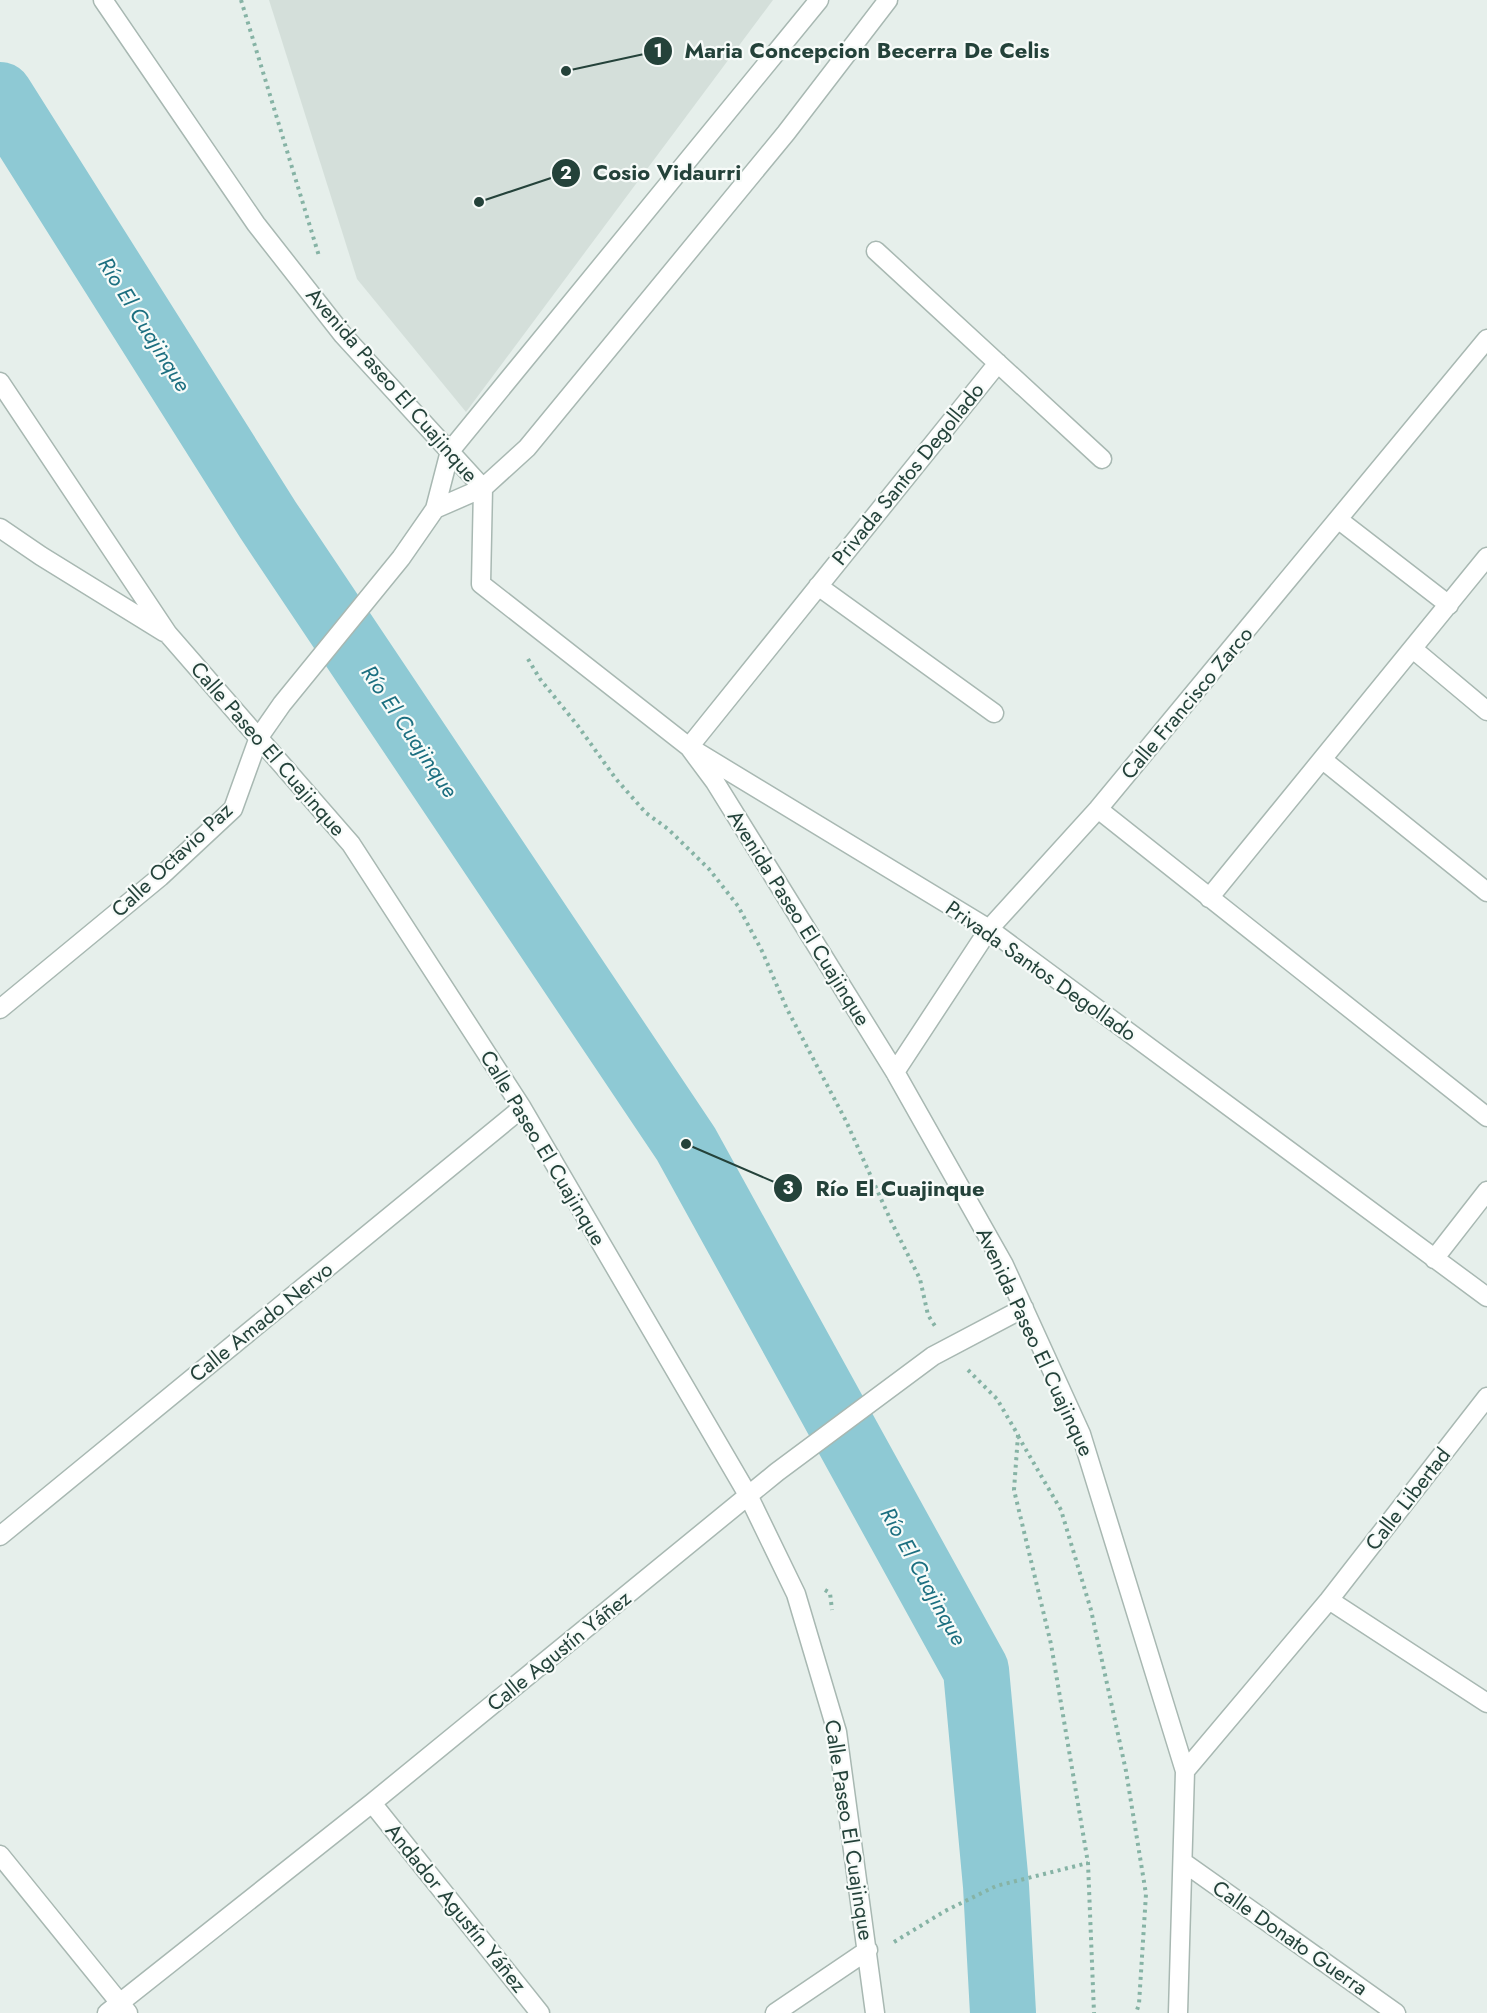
<svg xmlns="http://www.w3.org/2000/svg" width="1487" height="2013" viewBox="0 0 1487 2013" font-family="Jost,sans-serif">
  <style>
    .built { fill: #d4dfda }
    .lines { fill: none; stroke-linecap: round; stroke-linejoin: round }
    .river { stroke: #8ec9d4; stroke-width: 66 }
    .minor-casing { stroke: #a8b8b2; stroke-width: 21 }
    .path { stroke: #86b3a5; stroke-width: 4; stroke-dasharray: 3 4.5; stroke-linecap: butt }
    .minor { stroke: #fff; stroke-width: 18 }
    .labels { text-anchor: middle; stroke-width: 4.5; stroke-linejoin: round; paint-order: stroke }
    .street-label { font-size: 21px; fill: #24423a; stroke: #f7fbf9 }
    .water-label { font-size: 22px; font-style: italic; fill: #1c6f80; stroke: #f7fbf9 }
    .leader { fill: none; stroke: #24423a; stroke-width: 2 }
    .callout-dot { fill: #24423a; stroke: #f7fbf9; stroke-width: 2 }
    .mark-label { font-size: 18px; text-anchor: middle; font-weight: bold; fill: #fff }
    .callout-label { font-size: 22px; text-anchor: middle; font-weight: bold; fill: #24423a; stroke: #f7fbf9; stroke-width: 4.5; stroke-linejoin: round; paint-order: stroke }
  </style>
  <rect width="100%" height="100%" fill="#e6efeb"/>
  <path class="built" d="M 269,0 L 773,0 L 466,412 L 357,279 Z"/>
  <g class="lines">
    <path class="river" d="M 0,95 L 268,520 L 686,1144 L 976,1670 L 996,1886 L 1003,2013"/>
    <defs>
      <path id="minor" d="M 103,0 L 256,224 L 343,335 L 483,488 L 481,584 L 689,747 L 715,782 L 895,1072 L 1004,1265 L 1081,1434 L 1185,1771 L 1178,2013
        M 876,251 L 1102,459
        M 998,363 L 689,747 L 989,929 L 1487,1297
        M 0,382 L 168,634 L 351,844 L 522,1108 L 748,1495 L 796,1594 L 837,1732 L 875,2013
        M 435,509 L 483,488 L 527,448 L 786,133 L 888,0
        M 1339,520 L 1449,605
        M 0,528 L 41,556 L 164,632
        M 818,586 L 994,713
        M 1413,649 L 1487,711
        M 1323,760 L 1487,892
        M 1098,809 L 1487,1117
        M 1209,898 L 1487,557
        M 0,1009 L 160,877 L 233,809 L 259,737 L 282,704 L 401,558 L 435,509 L 450,451 L 819,0
        M 895,1072 L 989,929 L 1098,809 L 1487,339
        M 1434,1259 L 1487,1191
        M 0,1536 L 522,1108
        M 1329,1600 L 1487,1703
        M 1185,1771 L 1329,1600 L 1487,1397
        M 372,1803 L 540,2013
        M 0,1855 L 128,2013
        M 1183,1862 L 1396,2013
        M 107,2013 L 372,1803 L 777,1472 L 933,1356 L 1024,1308
        M 775,2013 L 868,1950"/>
    </defs>
    <use href="#minor" class="minor-casing"/>
    <path class="path" d="M 241,0 L 319,256
      M 528,659 L 540,679 L 578,726 L 616,779 L 646,813 L 668,829 L 709,869 L 738,906 L 762,951 L 787,1009 L 846,1121 L 891,1221 L 920,1279 L 928,1315 L 935,1326
      M 968,1370 L 997,1399 L 1018,1435 L 1014,1490 L 1051,1644 L 1088,1863 L 1094,2013
      M 1018,1436 L 1061,1510 L 1091,1610 L 1126,1771 L 1146,1894 L 1139,2004 L 1136,2013
      M 825,1590 L 830,1593 L 832,1610
      M 894,1942 L 945,1911 L 996,1886 L 1088,1863"/>
    <use href="#minor" class="minor"/>
  </g>
  <g class="labels">
    <g class="street-label">
      <text transform="translate(392 385) rotate(49)" y="7">Avenida Paseo El Cuajinque</text>
      <text transform="translate(908 474) rotate(-51)" y="7">Privada Santos Degollado</text>
      <text transform="translate(1187 703) rotate(-50)" y="7">Calle Francisco Zarco</text>
      <text transform="translate(268 749) rotate(49)" y="7">Calle Paseo El Cuajinque</text>
      <text transform="translate(172 860) rotate(-43)" y="7">Calle Octavio Paz</text>
      <text transform="translate(799 918) rotate(58)" y="7">Avenida Paseo El Cuajinque</text>
      <text transform="translate(1041 971) rotate(35)" y="7">Privada Santos Degollado</text>
      <text transform="translate(543 1148) rotate(59)" y="7">Calle Paseo El Cuajinque</text>
      <text transform="translate(261 1322) rotate(-39)" y="7">Calle Amado Nervo</text>
      <text transform="translate(1035 1342) rotate(65)" y="7">Avenida Paseo El Cuajinque</text>
      <text transform="translate(1408 1499) rotate(-52)" y="7">Calle Libertad</text>
      <text transform="translate(559 1651) rotate(-39)" y="7">Calle Agustín Yáñez</text>
      <text transform="translate(849 1830) rotate(81)" y="7">Calle Paseo El Cuajinque</text>
      <text transform="translate(456 1908) rotate(51)" y="7">Andador Agustín Yáñez</text>
      <text transform="translate(1290 1938) rotate(35)" y="7">Calle Donato Guerra</text>
    </g>
    <g class="water-label">
      <text transform="translate(145 324) rotate(58)" y="8">Río El Cuajinque</text>
      <text transform="translate(410 731) rotate(56)" y="8">Río El Cuajinque</text>
      <text transform="translate(924 1576) rotate(61)" y="8">Río El Cuajinque</text>
    </g>
  </g>
  <path class="leader" d="M566 71L658 51M479 202L566 173M686 1144L788 1188"/>
  <g class="callout-dot">
    <circle cx="566" cy="71" r="6"/>
    <circle cx="479" cy="202" r="6"/>
    <circle cx="686" cy="1144" r="6"/>
    <circle cx="658" cy="51" r="15"/>
    <circle cx="566" cy="173" r="15"/>
    <circle cx="788" cy="1188" r="15"/>
  </g>
  <g class="mark-label">
    <text x="658" y="57">1</text>
    <text x="566" y="179">2</text>
    <text x="788" y="1194">3</text>
  </g>
  <g class="callout-label">
    <text x="867" y="58">Maria Concepcion Becerra De Celis</text>
    <text x="667" y="180">Cosio Vidaurri</text>
    <text x="900" y="1196">Río El Cuajinque</text>
  </g>
</svg>
